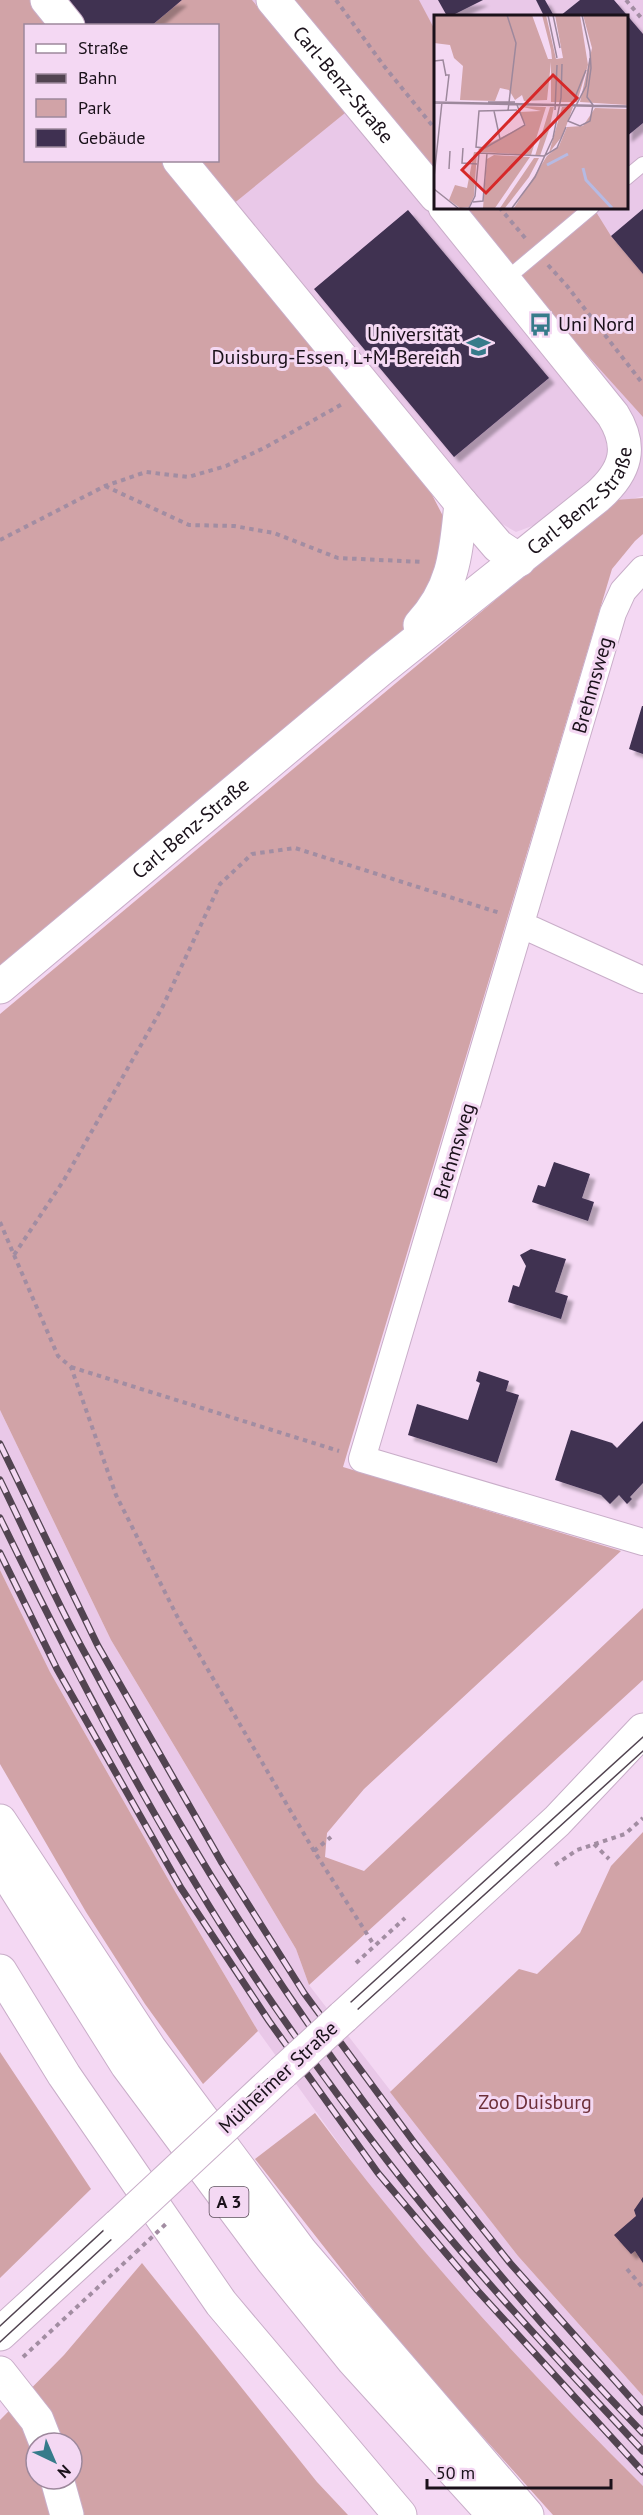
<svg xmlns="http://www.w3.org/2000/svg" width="643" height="2515" viewBox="0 0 643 2515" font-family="'PT Sans',sans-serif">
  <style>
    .built { fill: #e9c8e8; fill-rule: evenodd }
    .green { fill: #d1a3a7; fill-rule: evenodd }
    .building { fill: #3f3051; filter: url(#shadow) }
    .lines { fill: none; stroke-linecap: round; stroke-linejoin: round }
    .service-casing { stroke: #c9aec9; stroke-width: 16 }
    .minor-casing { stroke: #c9aec9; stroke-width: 28 }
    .tertiary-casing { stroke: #c9aec9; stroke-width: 35 }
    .secondary-casing { stroke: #c9aec9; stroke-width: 35 }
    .motorway-casing { stroke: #c9aec9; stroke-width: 35 }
    .path { stroke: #a28da2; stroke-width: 4; stroke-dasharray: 4.5 4.5; stroke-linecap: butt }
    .service { stroke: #fff; stroke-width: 14 }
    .minor { stroke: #fff; stroke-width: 26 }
    .tertiary { stroke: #fff; stroke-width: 33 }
    .secondary { stroke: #fff; stroke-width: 33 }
    .motorway { stroke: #fff; stroke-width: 33 }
    .tram { stroke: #524451; stroke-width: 1.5 }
    .rail-casing { stroke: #524451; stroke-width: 7 }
    .rail { stroke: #f4d8f3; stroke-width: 4.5; stroke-dasharray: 14; stroke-linecap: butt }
    .secondary-bridge-casing { stroke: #c9aec9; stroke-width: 35; stroke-linecap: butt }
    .path-bridge { stroke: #a28da2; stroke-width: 4; stroke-dasharray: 4.5 4.5; stroke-linecap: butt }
    .secondary-bridge { stroke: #fff; stroke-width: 33 }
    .labels { text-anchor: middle; stroke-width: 6; stroke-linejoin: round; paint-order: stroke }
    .shield { fill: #f4d8f3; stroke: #5b4d5b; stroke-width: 1.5 }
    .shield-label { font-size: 18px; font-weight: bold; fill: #1a111a }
    .street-label { font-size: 20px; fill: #1a111a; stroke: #f4d8f3 }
    .poi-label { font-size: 20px; fill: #1a111a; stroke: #f4d8f3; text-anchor: start }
    .park-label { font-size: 20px; fill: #6d2f39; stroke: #f4d8f3 }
    .inset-river { fill: none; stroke: #b6bae3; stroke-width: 3 }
    .inset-road { fill: none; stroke: #9d889c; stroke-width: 1.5 }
    .view { fill: #d62828; fill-opacity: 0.15; stroke: #d62828; stroke-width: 3 }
    .inset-edge { fill: none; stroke: #1a111a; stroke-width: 3 }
  </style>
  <defs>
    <filter id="shadow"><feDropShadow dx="5.5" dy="5.5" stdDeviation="1.5" flood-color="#0004"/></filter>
  </defs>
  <rect width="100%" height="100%" fill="#f4d8f3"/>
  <path class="built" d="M 33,0 L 643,0 L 643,496 L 532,526 L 516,532 L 490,517 L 163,161 L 218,160 L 218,26 L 54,25 ZM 436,16 L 626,16 L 626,207 L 436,207 Z
    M 0,1410 L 111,1640 L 296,1949 L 309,1985 L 518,2256 L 643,2396 L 643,2486 L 573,2417 L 465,2300 L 368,2184 L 258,2031 L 176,1893 L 50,1672 L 0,1570 Z"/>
  <path class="green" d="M 0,0 L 33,0 L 54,25 L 26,26 L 26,160 L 163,161 L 427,485 L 444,518 L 442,565 L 403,632 L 0,970 Z
    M 182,0 L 252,0 L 345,113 L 232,205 L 196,161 L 218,160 L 218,26 L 151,26 Z
    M 289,0 L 419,0 L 436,32 L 436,181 Z
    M 457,207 L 593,207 L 611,236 L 643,274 L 643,417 L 495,253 Z
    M 643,498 L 643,534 L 635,541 L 612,569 L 343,1467 L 621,1551 L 364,1789 L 327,1833 L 325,1857 L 364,1871 L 643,1608 L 643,1680 L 309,1985 L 296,1949 L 111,1640 L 0,1410 L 0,1014 L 615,500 Z
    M 0,1570 L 50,1672 L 176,1893 L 258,2031 L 203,2084 L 145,2004 L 86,1912 L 0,1764 Z
    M 643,1832 L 643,2396 L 518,2256 L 390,2092 L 519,1969 L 537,1974 L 580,1933 L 611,1866 Z
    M 0,2052 L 91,2189 L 0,2278 Z
    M 315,2113 C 414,2247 525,2369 643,2486 L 643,2515 L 553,2515 L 405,2350 L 255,2159 Z
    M 142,2263 L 317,2482 L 348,2515 L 0,2515 L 0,2420 L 64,2355 ZM 36,2443 L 72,2443 L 72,2479 L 36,2479 Z"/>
  <path class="building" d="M 65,0 L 182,0 L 151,26 L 86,26 Z
    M 438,0 L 483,0 L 451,16 L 447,16 Z
    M 536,0 L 545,0 L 554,16 L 544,16 Z
    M 580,0 L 614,0 L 643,34 L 643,123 L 626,137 L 626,16 L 560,16 Z
    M 643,209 L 643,274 L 611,236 Z
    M 408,210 L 549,378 L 454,457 L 314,289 Z
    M 642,706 L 643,706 L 643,754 L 629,749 Z
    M 554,1162 L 590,1174 L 582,1198 L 594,1202 L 588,1221 L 532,1202 L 538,1185 L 545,1187 Z
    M 531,1249 L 566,1259 L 555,1292 L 568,1296 L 561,1319 L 508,1302 L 513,1285 L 519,1287 L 526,1266 L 520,1255 Z
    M 479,1371 L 509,1381 L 506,1391 L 519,1395 L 497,1463 L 408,1435 L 417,1404 L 468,1420 L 480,1383 L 476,1381 Z
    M 643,1421 L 643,1483 L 630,1497 L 632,1499 L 627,1504 L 619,1495 L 610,1504 L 601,1495 L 555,1480 L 571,1430 L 612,1443 L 617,1448 Z
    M 643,2197 L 643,2263 L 635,2251 L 631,2254 L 614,2235 L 636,2216 L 634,2210 Z"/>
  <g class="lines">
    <defs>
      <path id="service" d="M 626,178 L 643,164
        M 504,281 L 592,207"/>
      <path id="minor" d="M 643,569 L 623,591 L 613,613 L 362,1459 L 643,1542
        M 522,925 L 643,980"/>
      <g id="tertiary">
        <path d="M 47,0 L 68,26"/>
        <path id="s1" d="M 273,0 L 436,196"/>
        <path d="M 179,160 L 461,503 L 498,546 L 519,560"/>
        <path d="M 420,625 C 455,587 456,551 461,503"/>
        <path id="s2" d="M 0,987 L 381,669 L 598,496 C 626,471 633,447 613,415 L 445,207"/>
      </g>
      <path id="secondary" d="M 343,2017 L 557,1821 L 643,1730
        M 237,2115 L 283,2072
        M 0,2334 L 119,2225
        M 0,2373 L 37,2420 L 46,2443
        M 57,2479 L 67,2515"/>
      <path id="motorway" d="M 0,1821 L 150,2049 L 301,2252 L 527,2515
        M 0,1863 L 127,2065 L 273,2261 L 353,2360 L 494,2515
        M 0,1971 L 64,2075 L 221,2303 L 400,2515"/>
    </defs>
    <use href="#service" class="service-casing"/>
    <use href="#minor" class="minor-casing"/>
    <use href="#tertiary" class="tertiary-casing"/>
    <use href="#secondary" class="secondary-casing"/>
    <use href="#motorway" class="motorway-casing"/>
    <path class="path" d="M 336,0 L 384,66 L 436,130
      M 626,0 L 643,20
      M 499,207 L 526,239
      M 548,265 L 567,286 L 643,384
      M 105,486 L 189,525 L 234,526 L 274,533 L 338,558 L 423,562
      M 0,540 L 105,486 L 146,472 L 188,477 L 226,466 L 266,447 L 344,403
      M 0,1222 L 14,1255 L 64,1180 L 162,1008 L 220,884 L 252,854 L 295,848 L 500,913
      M 14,1255 L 58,1356 L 71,1367 L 116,1495 L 180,1622 L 314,1851 L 374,1945
      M 71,1367 L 339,1451
      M 594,1844 L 609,1859
      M 314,1851 L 331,1837
      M 555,1865 L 577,1850 L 625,1834 L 643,1818
      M 356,1963 L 405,1918
      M 627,2269 L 643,2288
      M 23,2357 L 136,2252"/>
    <use href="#service" class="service"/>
    <use href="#minor" class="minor"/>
    <use href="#tertiary" class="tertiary"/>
    <use href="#secondary" class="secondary"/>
    <use href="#motorway" class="motorway"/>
    <path class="tram" d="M 0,2326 L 340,2012 L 643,1737
      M 0,2342 L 240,2121 L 346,2020 L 643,1751"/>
    <defs>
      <path id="rail" d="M 0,1444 L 98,1646 L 222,1863 L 304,1993 L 416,2145 L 510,2263 L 643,2412
        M 0,1480 C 29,1539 55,1600 87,1657 C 126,1730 167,1803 210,1874 C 334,2074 479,2264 643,2433
        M 0,1518 C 60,1641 123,1764 194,1881 C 252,1979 320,2073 389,2163 C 467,2264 556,2358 643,2451
        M 0,1553 L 57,1669 L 181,1888 L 269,2021 L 378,2173 L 477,2290 L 643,2472"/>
    </defs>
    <use href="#rail" class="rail-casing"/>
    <use href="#rail" class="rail"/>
    <defs>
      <path id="secondary-bridge" d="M 283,2072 L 343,2017
        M 119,2225 L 237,2115"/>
    </defs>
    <use href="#secondary-bridge" class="secondary-bridge-casing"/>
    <path class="path-bridge" d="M 136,2252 L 168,2222"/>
    <use href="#secondary-bridge" class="secondary-bridge"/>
  </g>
  <defs>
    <symbol id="bus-bare" viewBox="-9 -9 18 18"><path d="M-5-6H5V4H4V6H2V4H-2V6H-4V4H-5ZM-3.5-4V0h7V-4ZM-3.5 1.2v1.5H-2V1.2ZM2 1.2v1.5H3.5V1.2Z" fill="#367b8a" stroke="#f4d8f3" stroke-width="2.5" paint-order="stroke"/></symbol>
    <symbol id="university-bare" viewBox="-9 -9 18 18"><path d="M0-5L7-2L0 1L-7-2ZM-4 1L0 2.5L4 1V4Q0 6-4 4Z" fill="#367b8a" stroke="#f4d8f3" stroke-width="2.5" paint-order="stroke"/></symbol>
  </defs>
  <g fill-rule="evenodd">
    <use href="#bus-bare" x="524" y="308" width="33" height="33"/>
    <use href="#university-bare" x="462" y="330" width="33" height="33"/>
  </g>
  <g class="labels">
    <rect class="shield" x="209.5" y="2187" width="39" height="30" rx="4.5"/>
    <g class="shield-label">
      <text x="229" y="2208">A 3</text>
    </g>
    <g class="street-label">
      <text dy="7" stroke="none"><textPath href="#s1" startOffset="110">Carl-Benz-Straße</textPath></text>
      <text dy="7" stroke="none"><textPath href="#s2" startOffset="759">Carl-Benz-Straße</textPath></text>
      <text transform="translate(592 685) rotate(-74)" y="7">Brehmsweg</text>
      <text dy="7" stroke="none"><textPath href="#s2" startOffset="248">Carl-Benz-Straße</textPath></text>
      <text transform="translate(454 1151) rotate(-73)" y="7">Brehmsweg</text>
      <text transform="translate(278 2077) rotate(-43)" y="7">Mülheimer Straße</text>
    </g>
    <g class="poi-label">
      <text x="558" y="331">Uni Nord</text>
      <text x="460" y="341" text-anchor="end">Universität<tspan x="460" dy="23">Duisburg-Essen, L+M-Bereich</tspan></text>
    </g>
    <g class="park-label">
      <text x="535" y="2109">Zoo Duisburg</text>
    </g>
  </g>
  <g transform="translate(434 15)">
    <rect width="194" height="194" fill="#f4d8f3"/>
    <path d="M 0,0 L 98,0 L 114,44 L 118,44 L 117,35 L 108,0 L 112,0 L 122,44 L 129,43 L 121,0 L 146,0 L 154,50 L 143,87 L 117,87 L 117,47 L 113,85 L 90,86 L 88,80 L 81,85 L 75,75 L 66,73 L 61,86 L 26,85 L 29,51 L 20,43 L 16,30 L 0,28 ZM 149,0 L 193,0 L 193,90 L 146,87 L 158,33 ZM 84,91 L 112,92 L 97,140 L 47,137 L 44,134 L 92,110 L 85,97 L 107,96 ZM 116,92 L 120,92 L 115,115 L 106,141 L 101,141 ZM 128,92 L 139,92 L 129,120 L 115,138 ZM 161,93 L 193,94 L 193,193 L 80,193 L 113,141 L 125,131 L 133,112 L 149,111 ZM 40,137 L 43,137 L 40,181 L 35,192 L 26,193 L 15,185 L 21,170 L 33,173 ZM 60,140 L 96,142 L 61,193 L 49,193 L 53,144 ZM 100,143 L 105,143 L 95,162 L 71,193 L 66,193 Z" fill="#d1a3a7"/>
    <path class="inset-river" d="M 113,150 L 134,139M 149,153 L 152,165 L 178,193"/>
    <path class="inset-road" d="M 73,0 L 82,28 L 74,96M 114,0 L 123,43M 119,0 L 126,33M 148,0 L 156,36 L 157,53 L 153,82 L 159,90 L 156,106 L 146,111 L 134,106 L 152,71 L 156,43M 0,46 L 9,45 L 12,61M 11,60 L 15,60 L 12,86M 0,87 L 194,91M 54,87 L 81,87M 0,88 L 194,92M 83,90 L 91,110 L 51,133 L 42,132 L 45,96 L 83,95M 138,90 L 152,55M 121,95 L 123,50M 60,96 L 66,124M 29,133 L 28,148 L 43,149M 15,154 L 16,136M 0,162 L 8,87M 0,174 L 24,193M 39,187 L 49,186 L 53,138M 35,193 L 41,181 L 45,138 L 110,141 L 123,133 L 132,112M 78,193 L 101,162 L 119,123 L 127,83 L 128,49"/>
    <path class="view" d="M 119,60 L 143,83 L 52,178 L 28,155 Z"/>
    <rect width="194" height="194" class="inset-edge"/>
  </g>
  <rect x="24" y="24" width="195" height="138" fill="#f4d8f3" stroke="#9d889c" stroke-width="1.5"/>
  <rect x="36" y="44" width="30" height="9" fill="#ffffff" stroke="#9d889c" stroke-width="1.5"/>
  <text x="78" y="54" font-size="18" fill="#1a111a">Straße</text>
  <rect x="36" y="74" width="30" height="9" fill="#524451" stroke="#9d889c" stroke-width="1.5"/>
  <text x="78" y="84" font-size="18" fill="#1a111a">Bahn</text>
  <rect x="36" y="99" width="30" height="18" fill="#d1a3a7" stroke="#9d889c" stroke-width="1.5"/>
  <text x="78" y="114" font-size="18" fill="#1a111a">Park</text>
  <rect x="36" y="129" width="30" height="18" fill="#3f3051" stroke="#9d889c" stroke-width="1.5"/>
  <text x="78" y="144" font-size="18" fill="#1a111a">Gebäude</text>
  <g transform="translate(54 2461) rotate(136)"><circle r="28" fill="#f4d8f3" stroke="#9d889c" stroke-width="1.5"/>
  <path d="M0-4.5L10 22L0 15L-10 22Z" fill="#367b8a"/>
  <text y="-9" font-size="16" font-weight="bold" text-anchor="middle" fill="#1a111a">N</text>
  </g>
  <path d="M427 2479v9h184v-9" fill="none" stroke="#1a111a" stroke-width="3"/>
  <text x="436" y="2479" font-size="18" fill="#1a111a" stroke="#f4d8f3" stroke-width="4.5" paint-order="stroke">50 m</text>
</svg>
